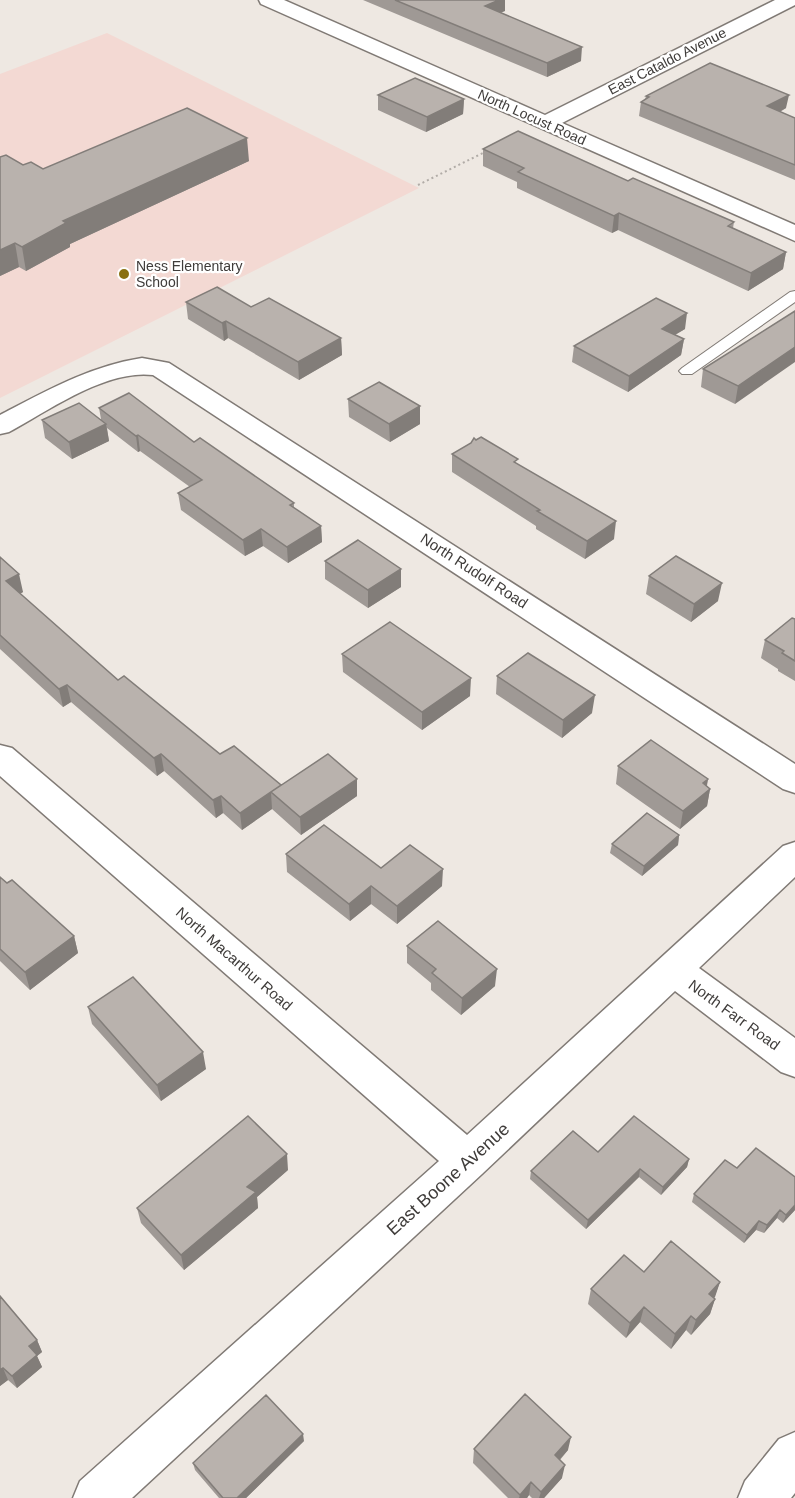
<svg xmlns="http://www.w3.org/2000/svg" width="795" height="1498" viewBox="0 0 795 1498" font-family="Arial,sans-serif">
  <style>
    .education { fill: #f3d9d3 }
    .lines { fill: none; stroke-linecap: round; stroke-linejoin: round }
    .lane-casing { stroke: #807a75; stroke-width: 2 }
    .street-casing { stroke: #807a75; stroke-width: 3 }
    .path { stroke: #b1aca7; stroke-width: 2; stroke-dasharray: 2 3; stroke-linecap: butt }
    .lane { fill: #fff; fill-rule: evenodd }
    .street { fill: #fff; fill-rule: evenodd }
    .wall { fill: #9f9995 }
    .shaded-wall { fill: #827d79 }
    .building { fill: #b9b2ad; stroke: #827d79; stroke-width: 1.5 }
    .poi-dot { fill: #897011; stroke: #fff; stroke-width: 2 }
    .labels { text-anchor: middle; stroke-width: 4.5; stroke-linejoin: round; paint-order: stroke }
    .far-street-label { font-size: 14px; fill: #3f3c3a; stroke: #fff }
    .far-poi-label { font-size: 14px; fill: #3f3c3a; stroke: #fff; text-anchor: start }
    .street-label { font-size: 15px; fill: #3f3c3a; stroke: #fff }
    .near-street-label { font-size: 18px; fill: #3f3c3a; stroke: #fff }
  </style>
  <rect width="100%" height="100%" fill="#eee8e2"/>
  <path class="education" d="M 107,33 L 419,188 L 0,398 L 0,74 Z"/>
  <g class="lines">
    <defs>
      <path id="lane" d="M 795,291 L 795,302 L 692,374 L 682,374 L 679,371 L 682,368 L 790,292 Z"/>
      <path id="street" d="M 259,0 L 284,0 L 545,115 L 775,0 L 795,0 L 795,5 L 562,123 L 795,225 L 795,241 L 261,4 Z
        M 142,358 L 169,363 L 795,764 L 795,793 L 783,789 L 153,375 C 107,369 49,410 9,432 L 0,434 L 0,415 C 46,391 90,366 142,358 Z
        M 0,745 L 12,748 L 467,1135 L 783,846 L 795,842 L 795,877 L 699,968 L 795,1038 L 795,1077 L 781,1072 L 675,991 L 482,1174 L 132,1498 L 73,1498 L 80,1481 L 439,1161 L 0,776 Z
        M 795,1432 L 795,1493 L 791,1498 L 738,1498 L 745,1481 L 779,1439 Z"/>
    </defs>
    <use href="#lane" class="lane-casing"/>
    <use href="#street" class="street-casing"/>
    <path class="path" d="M 418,185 L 487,151"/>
    <use href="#lane" class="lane"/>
    <use href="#street" class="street"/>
  </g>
  <path class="wall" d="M 363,0 L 505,0 L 505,11 L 500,12 L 581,61 L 547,77 Z
    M 378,95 L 464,99 L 463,114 L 426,132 L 378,110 Z
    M 646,96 L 786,108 L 780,112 L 795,118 L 795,180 L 639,116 L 641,102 L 645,100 Z
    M 483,149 L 628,181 L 734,222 L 733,228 L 786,252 L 783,269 L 748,291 L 618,230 L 612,233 L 517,188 L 517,182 L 483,166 Z
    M 0,157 L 23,165 L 43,169 L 249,161 L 70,244 L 70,247 L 26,271 L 19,267 L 0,276 Z
    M 186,302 L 251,307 L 341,338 L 342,355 L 299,380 L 228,338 L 224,341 L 188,319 Z
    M 795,311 L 735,404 L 701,387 L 703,369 Z
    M 685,329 L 675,335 L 684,339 L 681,355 L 628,392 L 572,362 L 574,346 Z
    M 348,399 L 420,406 L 420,424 L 390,442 L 349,417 Z
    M 99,408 L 194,442 L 294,503 L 294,508 L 321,526 L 322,542 L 288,563 L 263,546 L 245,556 L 181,510 L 178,493 L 190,487 L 140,451 L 138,452 L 107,428 L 109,441 L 72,459 L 45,438 L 42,420 L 101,419 Z
    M 452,454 L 518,464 L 614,539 L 585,559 L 536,529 L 536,526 L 452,472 Z
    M 0,557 L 23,592 L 20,594 L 118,680 L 220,754 L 281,785 L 357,796 L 301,835 L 272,809 L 242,830 L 223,813 L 216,818 L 164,771 L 157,776 L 71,702 L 63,707 L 0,649 Z
    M 325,561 L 401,569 L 401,587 L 368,608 L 325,579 Z
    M 649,576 L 718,601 L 691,622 L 646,594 Z
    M 795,619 L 795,681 L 778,671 L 778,669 L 761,658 L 765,640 Z
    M 342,654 L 470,696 L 422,730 L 343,672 Z
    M 497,676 L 592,713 L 562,738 L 496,694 Z
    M 618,766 L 708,779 L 707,786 L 710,789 L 707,806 L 680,829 L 616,784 Z
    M 679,835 L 678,845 L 642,876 L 610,853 L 612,844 Z
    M 286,854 L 381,868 L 442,886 L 397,924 L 371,904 L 350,921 L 287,872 Z
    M 0,877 L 7,883 L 74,936 L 78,953 L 30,990 L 0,961 Z
    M 407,946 L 495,986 L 461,1015 L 431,990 L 431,983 L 407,963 Z
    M 88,1007 L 206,1069 L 161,1101 L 92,1024 Z
    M 598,1152 L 689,1159 L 687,1167 L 661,1195 L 639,1177 L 586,1229 L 530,1179 L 531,1171 Z
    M 737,1168 L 795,1177 L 795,1210 L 783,1223 L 777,1218 L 764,1233 L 756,1230 L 744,1243 L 692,1202 L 694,1194 Z
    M 288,1170 L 257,1197 L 258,1208 L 184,1270 L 141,1223 L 137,1208 Z
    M 644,1272 L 720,1282 L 714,1298 L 715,1299 L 710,1314 L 691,1335 L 686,1330 L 671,1349 L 640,1322 L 626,1338 L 588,1304 L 591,1289 Z
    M 0,1296 L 37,1340 L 42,1352 L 37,1356 L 42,1367 L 17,1388 L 8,1380 L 0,1386 Z
    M 304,1441 L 246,1498 L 219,1498 L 195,1470 L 193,1463 Z
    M 474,1449 L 568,1450 L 560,1460 L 562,1478 L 544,1498 L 532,1498 L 529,1495 L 527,1498 L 508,1498 L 473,1463 Z"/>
  <path class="shaded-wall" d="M 499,0 L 505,0 L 505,11 L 485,19 L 485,6 Z
    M 582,47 L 581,61 L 547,77 L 547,63 Z
    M 789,95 L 786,108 L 764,120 L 767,106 Z
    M 464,99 L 463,114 L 426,132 L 427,117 Z
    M 247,138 L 249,161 L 70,244 L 70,247 L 26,271 L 22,247 L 63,221 Z
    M 619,213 L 618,230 L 612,233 L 614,216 Z
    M 15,243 L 19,267 L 0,276 L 0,250 Z
    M 786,252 L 783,269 L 748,291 L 751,273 Z
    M 687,313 L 685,329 L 659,344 L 662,329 Z
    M 226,321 L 228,338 L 224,341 L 222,323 Z
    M 341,338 L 342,355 L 299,380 L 298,362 Z
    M 684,339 L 681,355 L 628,392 L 629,376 Z
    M 795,347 L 795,362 L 735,404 L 738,386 Z
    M 420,406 L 420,424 L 390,442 L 389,424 Z
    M 106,424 L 109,441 L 72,459 L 69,442 Z
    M 138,435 L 140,451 L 138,452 L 136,436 Z
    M 616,521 L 614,539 L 585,559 L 587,541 Z
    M 321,526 L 322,542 L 288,563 L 287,547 Z
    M 261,529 L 263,546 L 245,556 L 243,540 Z
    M 401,569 L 401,587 L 368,608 L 368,590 Z
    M 19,574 L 23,592 L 10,599 L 6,581 Z
    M 722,583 L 718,601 L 691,622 L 694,604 Z
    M 471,678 L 470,696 L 422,730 L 422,712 Z
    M 67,685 L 71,702 L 63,707 L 59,689 Z
    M 595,695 L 592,713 L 562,738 L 563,720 Z
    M 161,754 L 164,771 L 157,776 L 154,758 Z
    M 357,779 L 357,796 L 301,835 L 300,817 Z
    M 708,779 L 705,793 L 710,789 L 707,806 L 680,829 L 683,811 L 703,783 Z
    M 281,785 L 271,792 L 272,809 L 242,830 L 240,813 Z
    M 221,796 L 223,813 L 216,818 L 213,800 Z
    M 679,835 L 678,845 L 642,876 L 644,866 Z
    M 443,869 L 442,886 L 397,924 L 397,906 Z
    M 371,886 L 371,904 L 350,921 L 349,904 Z
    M 74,936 L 78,953 L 30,990 L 25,972 Z
    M 497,969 L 495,986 L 461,1015 L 462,998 Z
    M 203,1052 L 206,1069 L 161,1101 L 157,1085 Z
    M 287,1154 L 288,1170 L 257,1197 L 258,1208 L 184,1270 L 181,1255 L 247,1187 Z
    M 689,1159 L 687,1167 L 661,1195 L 663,1187 Z
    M 640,1169 L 639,1177 L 586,1229 L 588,1220 Z
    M 795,1205 L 795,1210 L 783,1223 L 786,1215 Z
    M 780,1210 L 777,1218 L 764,1233 L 767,1225 Z
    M 759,1221 L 756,1230 L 744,1243 L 747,1235 Z
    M 720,1282 L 715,1297 L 704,1309 L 709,1294 Z
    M 715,1299 L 710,1314 L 691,1335 L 696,1320 Z
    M 644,1307 L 640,1322 L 626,1338 L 630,1323 Z
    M 691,1316 L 686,1330 L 671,1349 L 675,1334 Z
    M 37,1340 L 42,1352 L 37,1356 L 42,1367 L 17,1388 L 12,1376 L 29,1346 Z
    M 3,1368 L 8,1380 L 0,1386 L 0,1370 Z
    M 303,1434 L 304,1441 L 246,1498 L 237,1498 Z
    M 571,1437 L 568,1450 L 552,1468 L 555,1455 Z
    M 565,1465 L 562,1478 L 544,1498 L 539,1498 L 541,1492 Z
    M 531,1482 L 529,1495 L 527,1498 L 519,1498 L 520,1495 Z"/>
  <path class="building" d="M 395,0 L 499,0 L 485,6 L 582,47 L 547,63 Z
    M 710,63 L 789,95 L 767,106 L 795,118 L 795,165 L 641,102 L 649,97 L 646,96 Z
    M 415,78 L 464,99 L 427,117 L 378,95 Z
    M 187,108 L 247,138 L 63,221 L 66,223 L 22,247 L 15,243 L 0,250 L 0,157 L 6,155 L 23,165 L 31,162 L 43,169 Z
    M 518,131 L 628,181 L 633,178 L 734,222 L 728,226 L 786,252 L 751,273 L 619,213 L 614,216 L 518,172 L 524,168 L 483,149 Z
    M 217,287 L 251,307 L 269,298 L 341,338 L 298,362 L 226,321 L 222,323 L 186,302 Z
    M 656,298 L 687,313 L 662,329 L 684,339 L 629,376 L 574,346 Z
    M 795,311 L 795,347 L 738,386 L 703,369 Z
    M 379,382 L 420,406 L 389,424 L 348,399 Z
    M 129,393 L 194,442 L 200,438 L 294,503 L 290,505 L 321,526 L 287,547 L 261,529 L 243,540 L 178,493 L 202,480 L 138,435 L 136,436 L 99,408 Z
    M 79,403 L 106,424 L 69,442 L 42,420 Z
    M 481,437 L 518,459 L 514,462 L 616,521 L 587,541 L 537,511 L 540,510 L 452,454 L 471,443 L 474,438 L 476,440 Z
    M 358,540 L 401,569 L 368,590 L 325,561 Z
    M 676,556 L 722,583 L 694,604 L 649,576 Z
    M 0,557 L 19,574 L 6,581 L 118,680 L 124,676 L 220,754 L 234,746 L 281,785 L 240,813 L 221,796 L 213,800 L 161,754 L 154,758 L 67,685 L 59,689 L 0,635 Z
    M 792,618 L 795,619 L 795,661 L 782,653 L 784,651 L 765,640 Z
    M 390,622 L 471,678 L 422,712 L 342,654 Z
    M 528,653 L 595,695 L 563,720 L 497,676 Z
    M 651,740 L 708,779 L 703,783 L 710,789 L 683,811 L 618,766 Z
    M 328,754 L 357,779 L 300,817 L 271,792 Z
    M 647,813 L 679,835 L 644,866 L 612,844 Z
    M 324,825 L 381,868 L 410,845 L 443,869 L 397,906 L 371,886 L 349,904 L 286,854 Z
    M 0,877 L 7,883 L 12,880 L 74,936 L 25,972 L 0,949 Z
    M 438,921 L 497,969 L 462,998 L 432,973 L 436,969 L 407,946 Z
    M 133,977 L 203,1052 L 157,1085 L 88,1007 Z
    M 248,1116 L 287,1154 L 247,1187 L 256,1192 L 181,1255 L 137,1208 Z
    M 634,1116 L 689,1159 L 663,1187 L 640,1169 L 588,1220 L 531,1171 L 573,1131 L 598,1152 Z
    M 756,1148 L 795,1177 L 795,1205 L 786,1215 L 780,1210 L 767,1225 L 759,1221 L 747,1235 L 694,1194 L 725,1160 L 737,1168 Z
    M 671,1241 L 720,1282 L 709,1294 L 715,1299 L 696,1320 L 691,1316 L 675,1334 L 644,1307 L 630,1323 L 591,1289 L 624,1255 L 644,1272 Z
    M 0,1296 L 37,1340 L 29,1346 L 37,1355 L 12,1376 L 3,1368 L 0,1370 Z
    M 525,1394 L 571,1437 L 555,1455 L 565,1465 L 541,1492 L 531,1482 L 520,1495 L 474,1449 Z
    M 266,1395 L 303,1434 L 237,1498 L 223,1498 L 193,1463 Z"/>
  <circle class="poi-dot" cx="124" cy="274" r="6"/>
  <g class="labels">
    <g class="far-street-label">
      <text transform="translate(667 61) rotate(-27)" y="5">East Cataldo Avenue</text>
      <text transform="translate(532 117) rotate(24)" y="5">North Locust Road</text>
    </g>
    <g class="far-poi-label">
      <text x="136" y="271">Ness Elementary<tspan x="136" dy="16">School</tspan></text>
    </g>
    <g class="street-label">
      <text transform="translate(474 571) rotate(33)" y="5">North Rudolf Road</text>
      <text transform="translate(234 959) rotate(41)" y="5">North Macarthur Road</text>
      <text transform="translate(734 1015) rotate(36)" y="5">North Farr Road</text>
    </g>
    <g class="near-street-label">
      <text transform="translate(448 1179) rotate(-42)" y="6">East Boone Avenue</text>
    </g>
  </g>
</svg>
